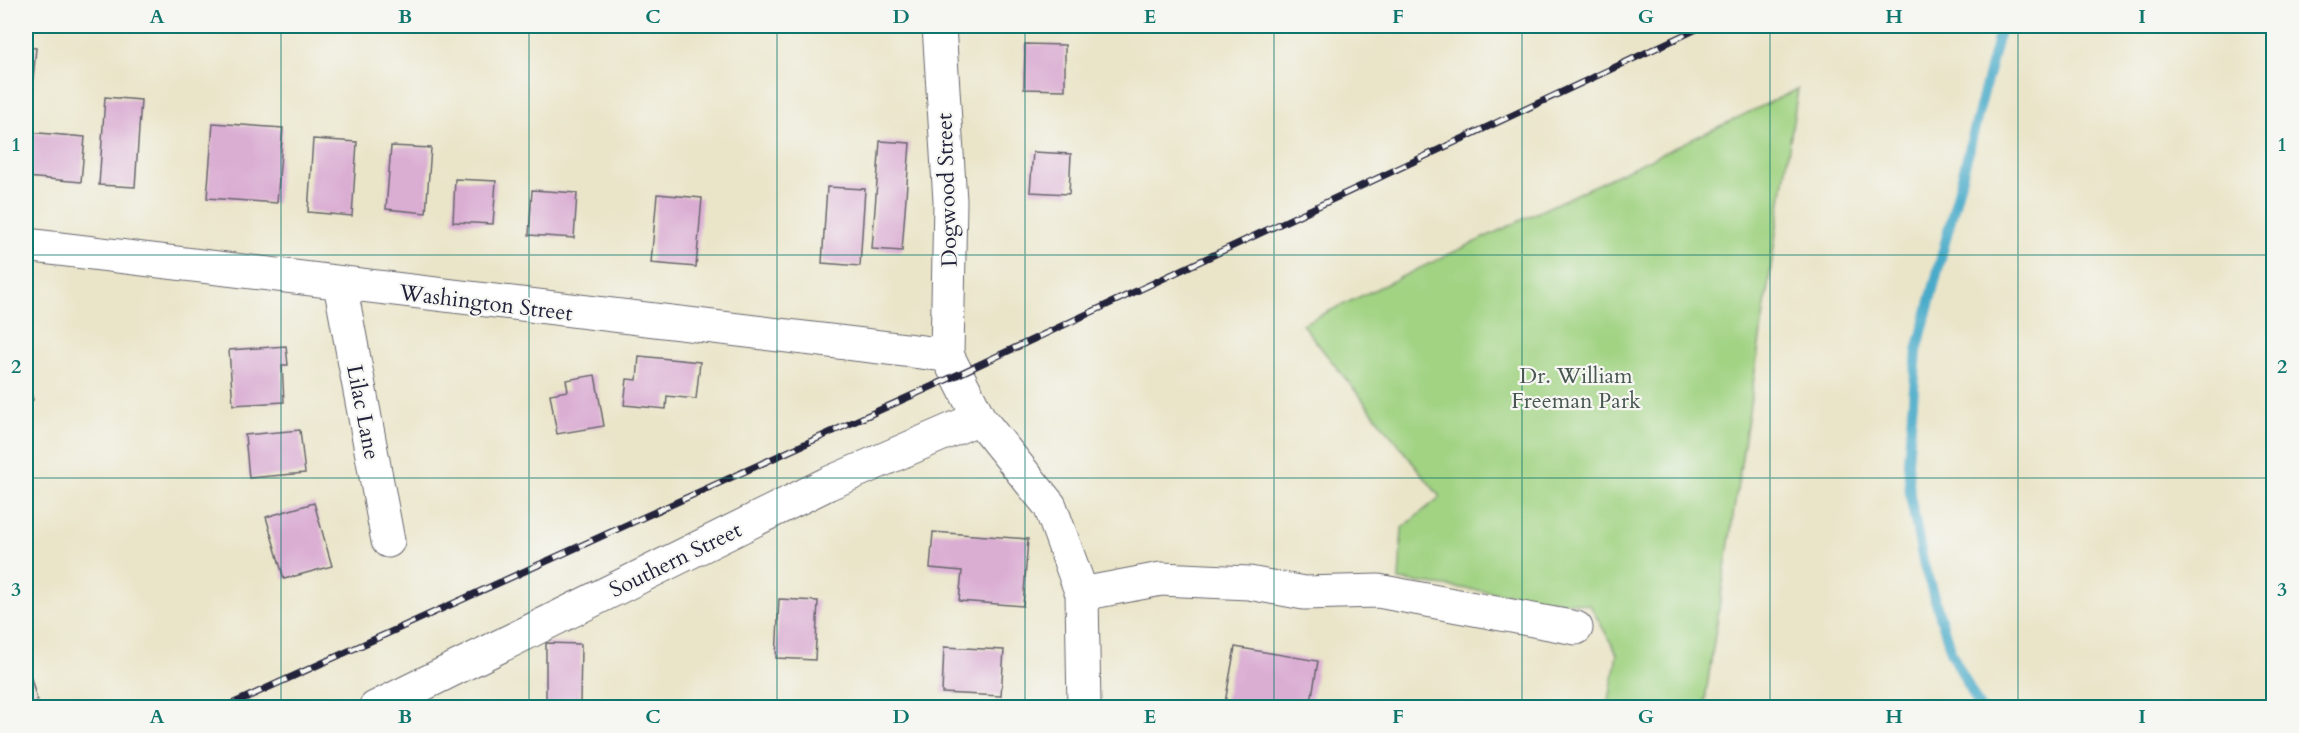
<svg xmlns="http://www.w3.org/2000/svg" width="2299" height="733" viewBox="0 0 2299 733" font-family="Cardo,serif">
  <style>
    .green { fill: #a1d383; stroke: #627a5f; stroke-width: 1.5 }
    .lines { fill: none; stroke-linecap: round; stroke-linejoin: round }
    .stream { stroke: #49abc9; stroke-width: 10 }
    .building { fill: #daadd3 }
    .minor-casing { stroke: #68666d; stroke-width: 35 }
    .minor { stroke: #fff; stroke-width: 33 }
    .rail-casing { stroke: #22223b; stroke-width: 7 }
    .rail { stroke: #f6f6f2; stroke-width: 4.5; stroke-dasharray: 14; stroke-linecap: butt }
    .grid { fill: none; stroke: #0f766e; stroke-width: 1.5; stroke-opacity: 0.55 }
    .labels { text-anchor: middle; stroke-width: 4.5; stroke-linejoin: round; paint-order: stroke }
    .street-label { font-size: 22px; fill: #22223b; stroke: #f6f6f2 }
    .park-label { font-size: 22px; fill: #485751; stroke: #f6f6f2 }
    .neatline { fill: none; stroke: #0f766e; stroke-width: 2 }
    .grid-label { font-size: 20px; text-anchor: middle; font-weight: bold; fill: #0f766e }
  </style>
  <rect width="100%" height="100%" fill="#f6f6f2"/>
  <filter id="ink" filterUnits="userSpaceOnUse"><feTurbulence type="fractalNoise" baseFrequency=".0167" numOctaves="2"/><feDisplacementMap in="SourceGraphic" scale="12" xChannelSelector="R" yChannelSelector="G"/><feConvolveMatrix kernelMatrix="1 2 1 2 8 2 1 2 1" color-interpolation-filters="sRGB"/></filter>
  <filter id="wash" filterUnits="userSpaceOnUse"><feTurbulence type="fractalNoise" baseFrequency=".008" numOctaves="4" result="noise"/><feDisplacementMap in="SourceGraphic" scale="24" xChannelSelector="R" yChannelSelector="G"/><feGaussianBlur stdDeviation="1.35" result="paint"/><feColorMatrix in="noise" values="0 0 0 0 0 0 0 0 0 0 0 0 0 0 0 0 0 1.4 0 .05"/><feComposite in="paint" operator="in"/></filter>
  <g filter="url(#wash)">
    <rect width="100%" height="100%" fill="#eae5c9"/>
    <path class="green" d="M 1798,89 L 1704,707 L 1608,707 L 1617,654 L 1590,605 L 1399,580 L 1402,528 L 1440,497 L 1302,324 Z"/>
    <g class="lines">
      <path class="stream" d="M 1980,708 L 1952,654 L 1924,565 L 1910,495 L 1908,462 L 1917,351 L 2001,26"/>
    </g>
    <g id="blocks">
      <path class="building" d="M 1025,44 L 1065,45 L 1065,90 L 1024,89 Z
        M 26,47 L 36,48 L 28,132 L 85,137 L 81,182 L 26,177 Z
        M 105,97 L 141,100 L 135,187 L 99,185 Z
        M 213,123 L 283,128 L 277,203 L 207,198 Z
        M 313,139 L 357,142 L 352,216 L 308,212 Z
        M 880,141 L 910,143 L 902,251 L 872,249 Z
        M 391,146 L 431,148 L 426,213 L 386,209 Z
        M 1033,152 L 1071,154 L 1069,194 L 1030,192 Z
        M 455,179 L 496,181 L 493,224 L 453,222 Z
        M 827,187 L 865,189 L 860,266 L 822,263 Z
        M 532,190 L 577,193 L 574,238 L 529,235 Z
        M 657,194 L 702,198 L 696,267 L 651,263 Z
        M 286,346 L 288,365 L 282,365 L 284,402 L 233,405 L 229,350 Z
        M 639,356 L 700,362 L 696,399 L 667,396 L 666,409 L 624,405 L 627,379 L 637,380 Z
        M 26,375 L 33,400 L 26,402 Z
        M 595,375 L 604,426 L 557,434 L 550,394 L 568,391 L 566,380 Z
        M 300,430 L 305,473 L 249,478 L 245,435 Z
        M 314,503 L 332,566 L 284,579 L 266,517 Z
        M 933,532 L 1028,539 L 1023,606 L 959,601 L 962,571 L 930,568 Z
        M 779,599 L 818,601 L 815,660 L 776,658 Z
        M 546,643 L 581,644 L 580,705 L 546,704 Z
        M 944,647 L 1004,650 L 1001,696 L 942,693 Z
        M 1235,647 L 1318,661 L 1310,708 L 1224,708 Z
        M 26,660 L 39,707 L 36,708 L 26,708 Z"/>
    </g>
  </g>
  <g filter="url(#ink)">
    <use href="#blocks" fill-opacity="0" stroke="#68666d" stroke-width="1.5"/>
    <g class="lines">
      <defs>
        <path id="minor" d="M 939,26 L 950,201 L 947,355 L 979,418 L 1050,506 L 1082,594 L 1084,708
          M 26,245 L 947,355
          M 340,284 L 388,541
          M 1082,594 L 1161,579 L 1249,583 L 1304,593 L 1378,591 L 1576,628
          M 375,708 L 827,484 L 979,418"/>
      </defs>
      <use href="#minor" class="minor-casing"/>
      <use href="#minor" class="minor"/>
      <defs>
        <path id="rail" d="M 223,708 L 957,375 L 1703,26"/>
      </defs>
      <use href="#rail" class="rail-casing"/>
      <use href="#rail" class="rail"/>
    </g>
  </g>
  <path class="grid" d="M 281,26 L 281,708M 529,26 L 529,708M 777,26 L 777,708M 1025,26 L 1025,708M 1274,26 L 1274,708M 1522,26 L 1522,708M 1770,26 L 1770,708M 2018,26 L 2018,708M 26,255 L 2274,255M 26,478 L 2274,478"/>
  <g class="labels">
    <g class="street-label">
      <text transform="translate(946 190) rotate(-92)" y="8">Dogwood Street</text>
      <text transform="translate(486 302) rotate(7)" y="8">Washington Street</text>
      <text transform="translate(364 412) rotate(79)" y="8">Lilac Lane</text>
      <text transform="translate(675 559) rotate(-26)" y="8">Southern Street</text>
    </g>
    <g class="park-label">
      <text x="1576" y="383">Dr. William<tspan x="1576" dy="25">Freeman Park</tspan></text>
    </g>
  </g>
  <rect width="2299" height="733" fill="none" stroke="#f6f6f2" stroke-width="66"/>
  <rect x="33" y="33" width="2233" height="667" class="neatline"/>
  <g class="grid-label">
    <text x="157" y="23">A</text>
    <text x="405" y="23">B</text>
    <text x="653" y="23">C</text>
    <text x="901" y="23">D</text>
    <text x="1150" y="23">E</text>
    <text x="1398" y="23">F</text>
    <text x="1646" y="23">G</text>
    <text x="1894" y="23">H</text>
    <text x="2142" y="23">I</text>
    <text x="16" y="151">1</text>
    <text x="2282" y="151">1</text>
    <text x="16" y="373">2</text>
    <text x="2282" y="373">2</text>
    <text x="16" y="596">3</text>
    <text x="2282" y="596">3</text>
    <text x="157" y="723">A</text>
    <text x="405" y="723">B</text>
    <text x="653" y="723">C</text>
    <text x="901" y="723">D</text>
    <text x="1150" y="723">E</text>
    <text x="1398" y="723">F</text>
    <text x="1646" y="723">G</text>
    <text x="1894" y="723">H</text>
    <text x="2142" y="723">I</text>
  </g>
</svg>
